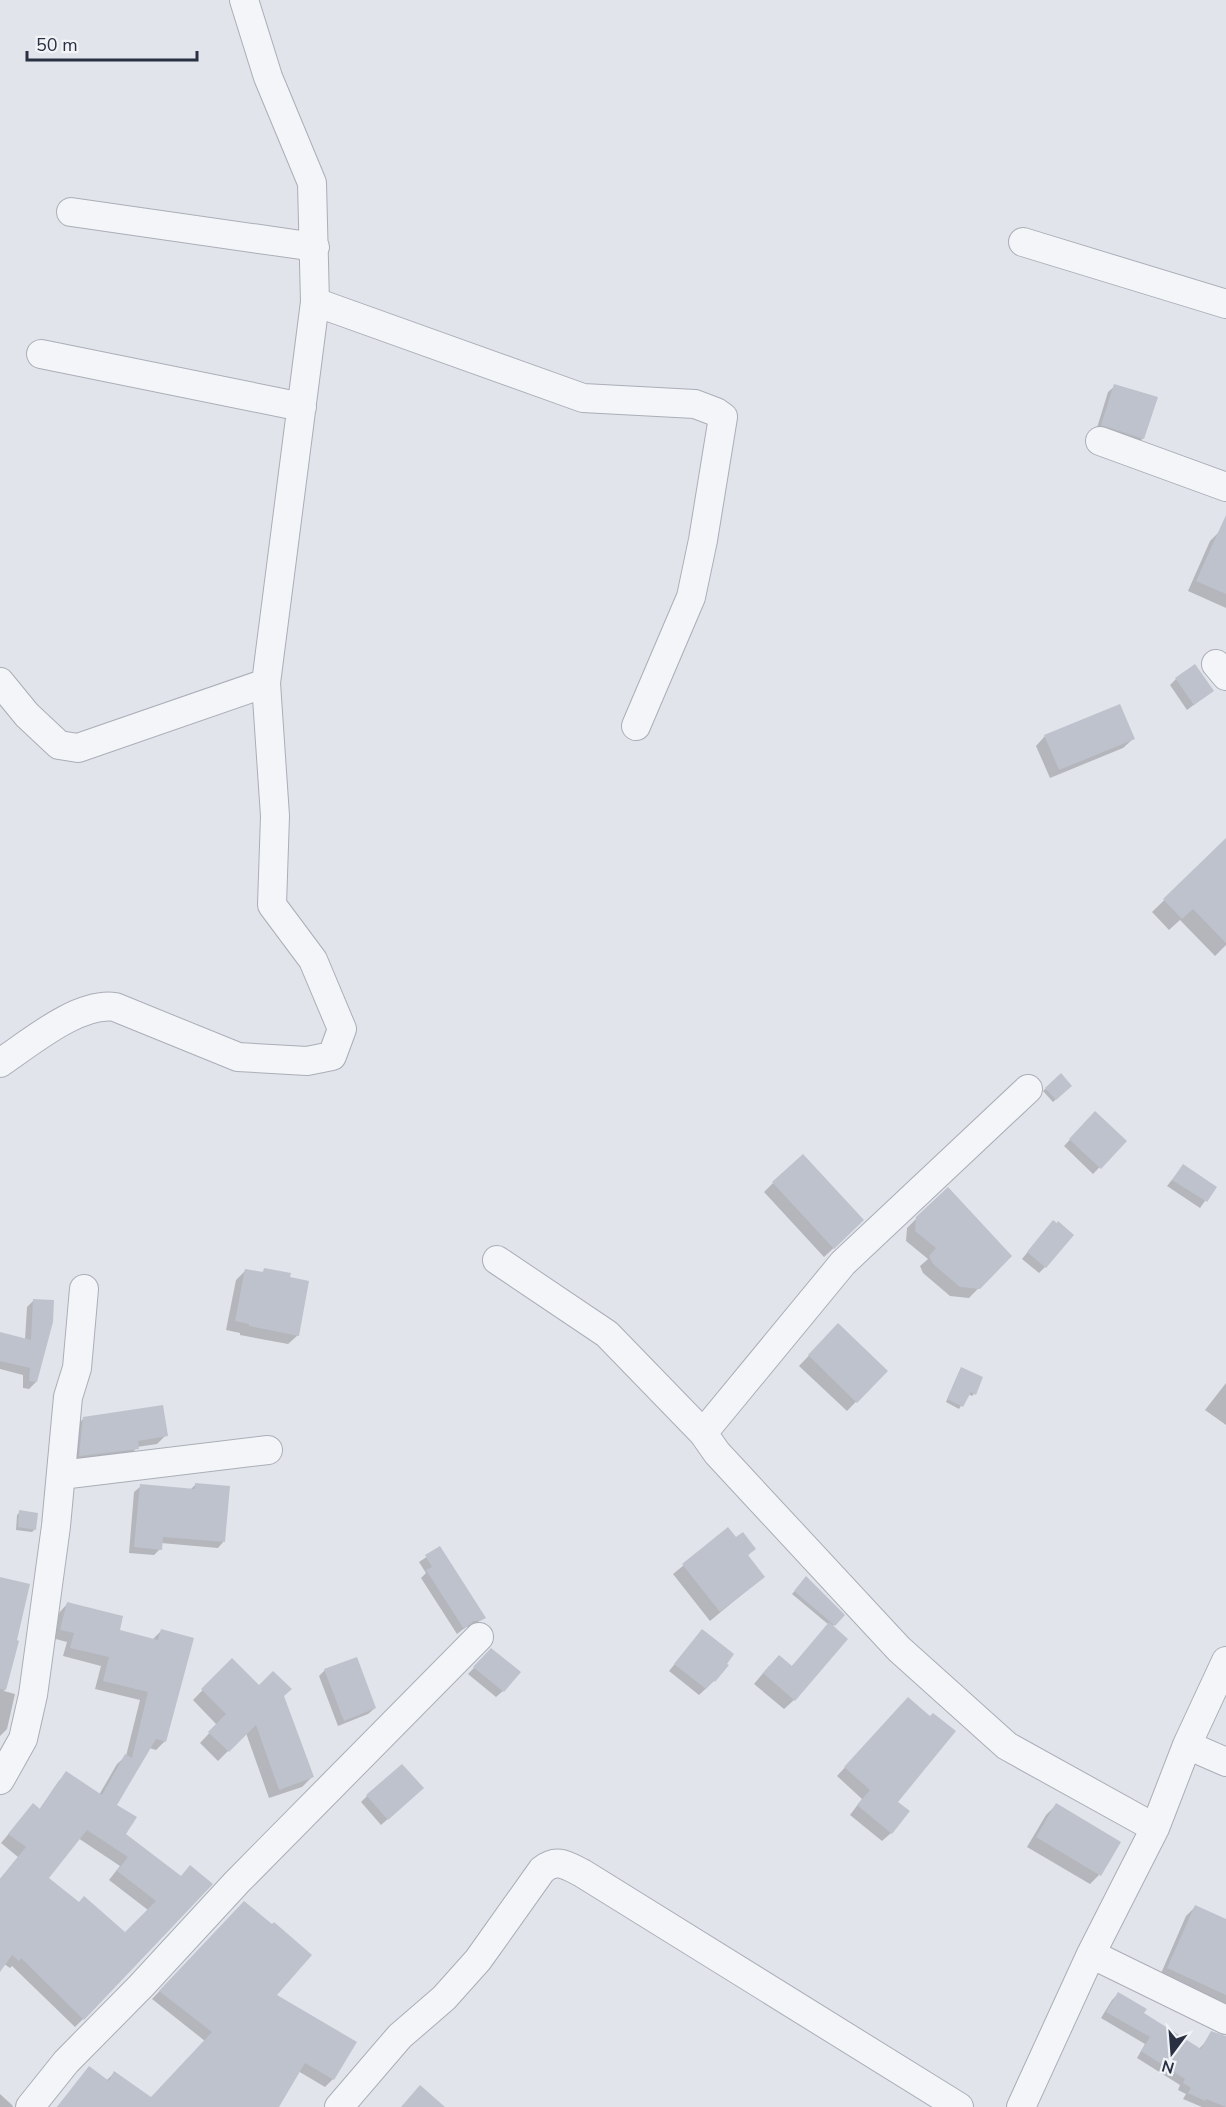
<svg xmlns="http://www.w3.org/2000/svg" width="1226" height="2107" viewBox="0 0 1226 2107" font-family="'Nunito Sans',sans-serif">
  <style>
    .shadow { fill: #0003; fill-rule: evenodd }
    .building { fill: #bec2cd; fill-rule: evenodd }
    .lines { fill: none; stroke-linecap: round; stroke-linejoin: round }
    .minor-casing { stroke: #aaaeb8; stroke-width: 30 }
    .minor { stroke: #f4f5f8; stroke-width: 28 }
  </style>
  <rect width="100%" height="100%" fill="#e1e4ea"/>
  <path class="shadow" d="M 1115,386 L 1143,438 L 1137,445 L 1096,431 L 1108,392 Z
    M 1220,531 L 1226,534 L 1226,608 L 1188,591 L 1210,541 Z
    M 1176,679 L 1212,691 L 1187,710 L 1170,685 Z
    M 1045,736 L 1133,739 L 1123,748 L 1050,778 L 1036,746 Z
    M 1226,840 L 1226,945 L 1215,956 L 1180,920 L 1169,930 L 1152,912 Z
    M 1061,1075 L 1070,1086 L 1053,1102 L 1043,1091 Z
    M 1095,1113 L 1125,1141 L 1093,1174 L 1064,1146 Z
    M 1183,1166 L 1215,1187 L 1200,1208 L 1167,1186 Z
    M 773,1183 L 853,1230 L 824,1257 L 764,1192 Z
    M 917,1218 L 1010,1256 L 969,1298 L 950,1296 L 923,1273 L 920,1266 L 928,1259 L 906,1241 L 907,1228 Z
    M 1047,1228 L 1045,1267 L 1039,1273 L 1022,1259 Z
    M 246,1270 L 261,1273 L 265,1270 L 298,1335 L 288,1344 L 240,1335 L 240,1333 L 226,1330 L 236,1280 Z
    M 34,1300 L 36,1382 L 29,1389 L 23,1388 L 23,1375 L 0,1369 L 0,1334 L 25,1340 L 27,1307 Z
    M 838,1325 L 886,1371 L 847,1411 L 799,1366 Z
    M 959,1372 L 974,1394 L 972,1396 L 968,1394 L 959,1409 L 946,1402 Z
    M 1226,1383 L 1226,1425 L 1205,1410 Z
    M 83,1419 L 166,1435 L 157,1444 L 137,1447 L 129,1457 L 71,1464 L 74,1428 Z
    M 196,1484 L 224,1541 L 218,1548 L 161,1543 L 160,1549 L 154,1555 L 129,1553 L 134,1492 L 141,1486 L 190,1490 Z
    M 20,1512 L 35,1529 L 32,1532 L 16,1530 L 17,1515 Z
    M 728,1529 L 736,1539 L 754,1549 L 747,1556 L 763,1577 L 710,1621 L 673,1574 Z
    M 440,1548 L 484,1617 L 472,1627 L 466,1627 L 457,1634 L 421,1578 L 426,1573 L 419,1562 Z
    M 0,1578 L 15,1641 L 17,1642 L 4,1691 L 15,1694 L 7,1729 L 0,1736 Z
    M 806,1578 L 842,1615 L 832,1627 L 794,1700 L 784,1709 L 754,1684 L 769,1666 L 791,1667 L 829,1625 L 792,1594 Z
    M 67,1604 L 118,1632 L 152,1640 L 161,1631 L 165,1741 L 156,1750 L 149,1748 L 115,1805 L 124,1834 L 180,1877 L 83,2019 L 75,2027 L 12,1966 L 10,1968 L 4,1964 L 0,1969 L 0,1879 L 18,1857 L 1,1843 L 33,1805 L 39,1810 L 58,1782 L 66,1773 L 99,1795 L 117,1764 L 126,1756 L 140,1700 L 95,1689 L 101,1666 L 63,1656 L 67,1642 L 52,1638 L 59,1613 ZM 78,1838 L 120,1866 L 109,1880 L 148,1910 L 125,1934 L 79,1904 L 47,1878 Z
    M 702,1631 L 727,1665 L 714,1681 L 699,1695 L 669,1671 Z
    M 491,1650 L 503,1691 L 496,1697 L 468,1674 Z
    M 232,1660 L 259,1687 L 283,1696 L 312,1777 L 302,1787 L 269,1798 L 246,1733 L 218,1761 L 200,1743 L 217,1725 L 193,1700 Z
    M 325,1670 L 375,1708 L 368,1714 L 338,1726 L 319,1676 Z
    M 900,1708 L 896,1802 L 891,1833 L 882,1841 L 850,1815 L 862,1799 L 837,1776 Z
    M 416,1794 L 381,1825 L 361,1802 L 367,1796 Z
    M 1056,1805 L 1099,1875 L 1090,1884 L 1027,1847 L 1046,1815 Z
    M 244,1903 L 274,1995 L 333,2079 L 325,2087 L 298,2071 L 278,2107 L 57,2107 L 89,2068 L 106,2081 L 114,2073 L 151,2099 L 205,2041 L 152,1999 Z
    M 1195,1907 L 1226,1920 L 1226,2009 L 1159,1978 L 1186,1916 Z
    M 1118,1994 L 1142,2014 L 1199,2049 L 1208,2039 L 1226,2048 L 1226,2107 L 1202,2107 L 1183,2099 L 1186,2094 L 1178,2090 L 1180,2085 L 1137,2058 L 1145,2044 L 1101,2018 L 1112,2000 Z
    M 0,2094 L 12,2105 L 13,2107 L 0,2107 Z"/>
  <path class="building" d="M 1114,384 L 1158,397 L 1144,439 L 1101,425 Z
    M 1226,515 L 1226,594 L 1196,581 Z
    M 1195,664 L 1214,691 L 1194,705 L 1175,678 Z
    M 1120,704 L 1135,739 L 1059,770 L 1044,735 Z
    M 1226,838 L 1226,943 L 1193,909 L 1182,919 L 1163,899 Z
    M 1061,1073 L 1072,1086 L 1056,1100 L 1045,1088 Z
    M 1095,1111 L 1127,1141 L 1101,1169 L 1069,1139 Z
    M 803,1154 L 864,1220 L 834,1249 L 772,1182 Z
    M 1183,1164 L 1217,1187 L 1207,1202 L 1172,1180 Z
    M 948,1187 L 1012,1256 L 980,1289 L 960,1287 L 933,1264 L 929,1256 L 936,1248 L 915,1231 L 916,1217 Z
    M 1053,1220 L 1057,1223 L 1058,1221 L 1074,1235 L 1046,1268 L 1027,1252 Z
    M 264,1268 L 291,1273 L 290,1277 L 309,1281 L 299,1336 L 249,1326 L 249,1324 L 235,1321 L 245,1269 L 263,1272 Z
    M 33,1299 L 54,1300 L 53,1322 L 37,1382 L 29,1381 L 30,1368 L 0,1361 L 0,1332 L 31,1340 Z
    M 838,1323 L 888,1371 L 857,1403 L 808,1355 Z
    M 961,1367 L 983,1377 L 976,1395 L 971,1392 L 963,1407 L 947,1399 Z
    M 163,1405 L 168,1436 L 138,1441 L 139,1449 L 79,1456 L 83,1417 Z
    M 195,1483 L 230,1486 L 225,1542 L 163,1537 L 162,1550 L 134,1547 L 140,1484 L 195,1489 Z
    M 19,1510 L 38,1513 L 36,1530 L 18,1527 Z
    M 728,1527 L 736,1537 L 743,1532 L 756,1549 L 748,1555 L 765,1577 L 720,1612 L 682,1564 Z
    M 440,1546 L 486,1618 L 480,1621 L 474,1621 L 464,1629 L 426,1570 L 432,1567 L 425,1555 Z
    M 806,1576 L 845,1615 L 835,1626 L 794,1591 Z
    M 0,1577 L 30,1584 L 17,1640 L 19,1641 L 6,1690 L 0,1689 Z
    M 67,1602 L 123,1616 L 120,1630 L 158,1640 L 161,1629 L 194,1638 L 166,1742 L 156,1739 L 117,1805 L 137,1817 L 126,1834 L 181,1876 L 190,1865 L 213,1884 L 84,2020 L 21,1958 L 19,1961 L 12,1955 L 0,1972 L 0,1879 L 26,1847 L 8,1834 L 33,1803 L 40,1809 L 66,1771 L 102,1795 L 125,1754 L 132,1758 L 148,1692 L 103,1681 L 109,1657 L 70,1648 L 74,1633 L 60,1630 ZM 87,1830 L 128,1857 L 117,1871 L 156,1901 L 125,1932 L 84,1896 L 79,1902 L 49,1878 Z
    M 829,1622 L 848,1639 L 795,1701 L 763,1673 L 779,1655 L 792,1666 Z
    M 702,1629 L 734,1654 L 727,1664 L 729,1665 L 715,1682 L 714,1680 L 706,1689 L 674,1664 Z
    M 491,1648 L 521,1672 L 504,1692 L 473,1667 Z
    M 357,1657 L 376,1708 L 344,1721 L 324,1669 Z
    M 232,1658 L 259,1685 L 273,1671 L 292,1689 L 284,1696 L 314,1777 L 279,1790 L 256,1725 L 229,1752 L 208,1732 L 226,1714 L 201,1689 Z
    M 908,1697 L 930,1716 L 933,1713 L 956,1731 L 898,1802 L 910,1811 L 892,1834 L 857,1805 L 870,1790 L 844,1767 Z
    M 402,1764 L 424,1788 L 388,1820 L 366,1795 Z
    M 1056,1803 L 1121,1842 L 1101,1876 L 1036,1837 Z
    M 244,1901 L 272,1924 L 274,1922 L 312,1955 L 277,1995 L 357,2042 L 334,2080 L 305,2063 L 279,2107 L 57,2107 L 89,2066 L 109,2081 L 114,2071 L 151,2097 L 212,2032 L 159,1991 Z
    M 1195,1905 L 1226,1919 L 1226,1995 L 1167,1968 Z
    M 1118,1992 L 1147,2009 L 1144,2013 L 1201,2049 L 1211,2031 L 1226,2036 L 1226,2107 L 1206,2099 L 1205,2101 L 1188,2093 L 1191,2088 L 1183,2083 L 1185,2079 L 1141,2051 L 1150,2037 L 1106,2012 Z
    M 420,2085 L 445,2107 L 401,2107 Z"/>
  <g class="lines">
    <defs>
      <path id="minor" d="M 71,212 L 315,247
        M 1023,242 L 1226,304
        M 315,302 L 583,398 L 695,404 L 716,412 L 723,417 L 703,540 L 691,597 L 636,726
        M 41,354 L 302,407
        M 1100,441 L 1226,487
        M 1216,664 L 1226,676
        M 0,682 L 27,715 L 59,745 L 78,748 L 266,683
        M 0,1063 C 30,1043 78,1002 115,1007 L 238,1057 L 307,1061 L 332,1056 L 342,1029 L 313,960 L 272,905 L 275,816 L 266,683 L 315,302 L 312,183 L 268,77 L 244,0
        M 497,1260 L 607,1334 L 703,1433 L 717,1453 L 899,1649 L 1007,1746 L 1155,1828
        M 703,1433 L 843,1263 L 1028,1089
        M 61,1475 L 268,1450
        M 1187,1745 L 1226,1762
        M 0,1780 L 23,1739 L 33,1695 L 56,1526 L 68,1397 L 77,1368 L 84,1289
        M 1091,1954 L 1226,2020
        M 30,2107 L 66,2062 L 141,1986 L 237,1882 L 479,1637
        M 339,2107 L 400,2036 L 444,1998 L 478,1960 L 542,1870 C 557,1858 566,1865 582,1873 L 959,2107
        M 1021,2107 L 1091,1954 L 1155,1828 L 1187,1745 L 1226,1661"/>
    </defs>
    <use href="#minor" class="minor-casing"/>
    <use href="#minor" class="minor"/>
  </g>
  <g transform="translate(1172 2053) rotate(196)" stroke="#f1f3f7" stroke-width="4.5" paint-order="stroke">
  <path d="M0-4.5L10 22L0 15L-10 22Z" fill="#293042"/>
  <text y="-9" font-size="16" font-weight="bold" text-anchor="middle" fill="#293042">N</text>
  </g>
  <path d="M27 51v9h170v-9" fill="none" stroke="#293042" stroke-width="3"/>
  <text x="36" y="51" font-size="18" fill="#293042" stroke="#f1f3f7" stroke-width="4.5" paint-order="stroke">50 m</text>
</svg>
